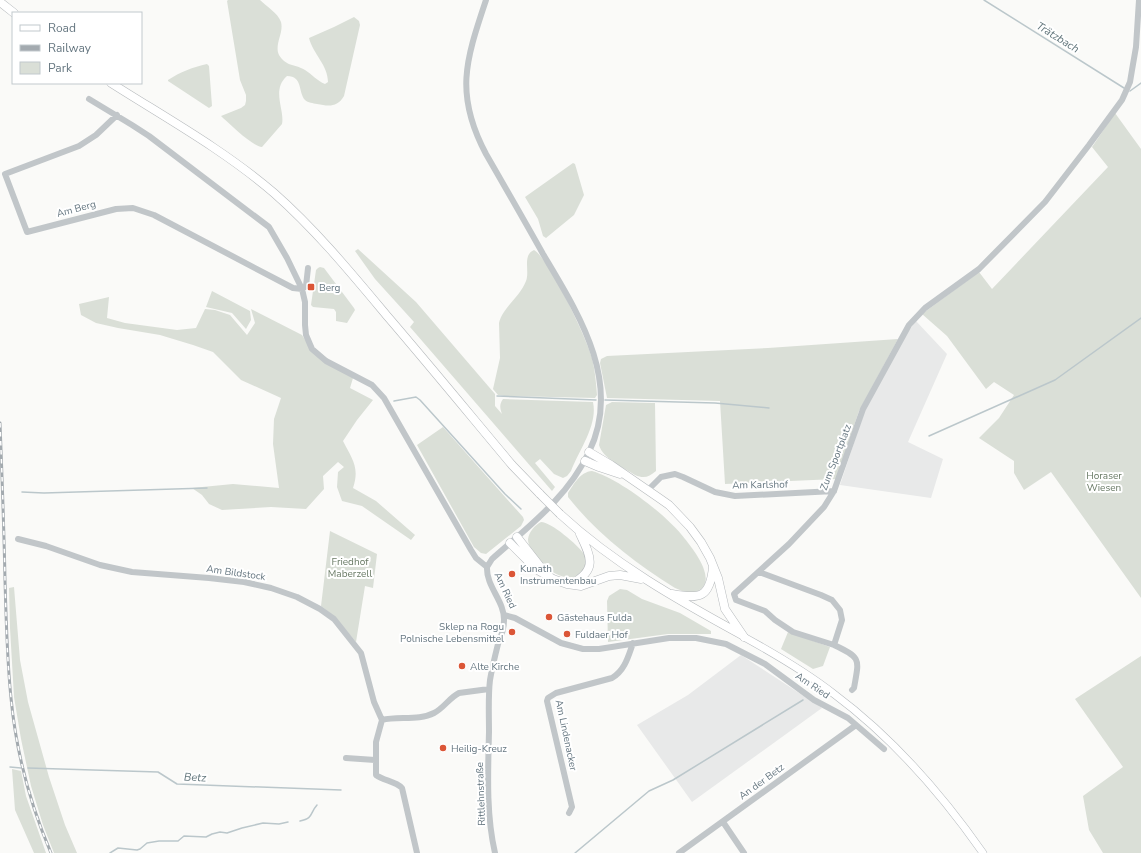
<svg xmlns="http://www.w3.org/2000/svg" width="1141" height="853" viewBox="0 0 1141 853" font-family="'Nunito Sans',sans-serif">
  <style>
    .built { fill: #e8e9e9 }
    .green { fill: #dadfd7 }
    .lines { fill: none; stroke-linecap: round; stroke-linejoin: round }
    .stream { stroke: #bbc7cb; stroke-width: 1.5 }
    .major-casing { stroke: #b5babe; stroke-width: 8 }
    .highway-casing { stroke: #b5b9bc; stroke-width: 9 }
    .minor { stroke: #c1c6c9; stroke-width: 6 }
    .major { stroke: #fff; stroke-width: 7 }
    .highway { stroke: #fff; stroke-width: 8 }
    .rail-casing { stroke: #a3aaaf; stroke-width: 3 }
    .rail { stroke: #fff; stroke-width: 1.5; stroke-dasharray: 4.5; stroke-linecap: butt }
    .highway-bridge-casing { stroke: #b5b9bc; stroke-width: 9; stroke-linecap: butt }
    .highway-bridge { stroke: #fff; stroke-width: 8 }
    .poi-dot { fill: #db5637; stroke: #fff; stroke-width: 1.5 }
    .labels { text-anchor: middle; stroke-width: 4; stroke-linejoin: round; paint-order: stroke }
    .street-label { font-size: 10px; fill: #667781; stroke: #fff }
    .poi-label { font-size: 10px; fill: #667781; stroke: #fff; text-anchor: start }
    .park-label { font-size: 10px; fill: #697a65; stroke: #fff }
    .water-label { font-size: 11px; font-style: italic; fill: #61757b; stroke: #fff }
  </style>
  <rect width="100%" height="100%" fill="#fafaf8"/>
  <path class="built" d="M 916,321 L 947,354 L 908,442 L 943,459 L 931,498 L 840,485 L 865,410 L 902,340 Z
    M 741,655 L 822,708 L 692,802 L 637,725 L 688,695 Z"/>
  <path class="green" d="M 228,0 L 260,0 C 266,6 278,13 281,22 C 284,33 274,44 279,55 C 286,67 296,64 305,70 C 312,74 317,81 325,84 L 328,82 C 328,65 313,54 309,38 L 334,27 L 354,17 L 359,21 L 360,25 L 344,96 C 337,108 328,106 317,104 C 313,103 308,103 305,100 C 298,92 303,76 287,76 C 271,90 285,110 282,124 L 262,147 C 252,146 231,125 223,118 L 221,116 L 241,108 L 245,105 L 246,101 L 246,95 L 240,80 L 227,1 Z
    M 207,64 L 209,66 L 212,106 L 209,108 L 168,81 L 168,80 C 180,72 193,67 207,64 Z
    M 1115,113 L 1141,149 L 1141,598 L 1051,472 L 1024,490 L 1014,473 L 1014,461 L 979,438 L 999,418 L 1014,395 L 994,382 L 986,389 L 947,336 L 922,314 L 979,272 L 992,289 L 1108,167 L 1092,147 Z
    M 573,163 L 575,164 L 584,195 L 574,215 L 546,238 L 543,236 L 538,219 L 525,197 Z
    M 358,249 L 416,302 L 495,394 L 495,406 L 502,414 C 500,408 499,405 503,399 L 593,402 C 598,425 579,450 571,471 L 567,476 L 563,478 L 554,474 L 540,459 L 535,463 L 555,487 L 552,491 L 410,327 L 414,322 L 375,279 L 355,251 Z
    M 534,250 C 549,258 587,339 592,358 C 595,370 596,383 597,395 L 595,398 L 504,396 L 498,395 L 493,389 L 500,358 L 499,323 C 503,307 520,297 526,281 C 530,271 522,255 534,250 Z
    M 320,267 L 324,268 L 354,308 L 355,310 L 347,323 L 336,321 L 336,312 L 334,309 L 313,307 L 311,305 L 316,270 L 318,268 Z
    M 212,291 L 250,311 L 251,320 L 246,329 L 232,313 L 206,307 Z
    M 109,297 L 107,318 L 125,323 L 177,330 L 196,328 L 205,309 L 215,310 L 230,315 L 247,335 L 255,323 L 251,309 L 302,335 L 307,343 L 353,378 L 350,388 L 373,400 L 357,420 L 343,441 C 352,459 360,467 353,488 L 376,501 L 415,535 L 411,540 L 362,506 L 342,501 L 337,487 L 338,472 L 344,467 L 338,462 L 323,476 L 324,489 L 306,509 L 271,507 L 222,510 L 209,504 L 202,495 L 192,488 L 233,484 L 279,488 L 273,444 L 274,419 L 281,398 L 241,380 L 213,352 L 193,345 L 160,335 L 118,328 L 96,323 L 81,315 L 79,304 Z
    M 898,339 L 859,411 L 836,479 L 725,484 L 720,401 L 607,398 L 600,363 L 601,359 L 607,356 L 768,348 Z
    M 612,402 L 655,403 L 656,471 C 649,477 644,479 635,475 C 623,467 603,459 599,445 L 606,405 Z
    M 443,427 L 523,517 L 524,520 L 521,526 L 486,554 L 481,553 L 474,547 L 417,445 Z
    M 592,471 C 620,479 668,516 685,539 C 694,550 718,581 698,591 C 690,595 682,591 675,588 C 634,562 598,535 568,497 L 568,493 C 574,484 580,472 592,471 Z
    M 541,522 C 551,522 578,545 584,554 C 586,558 586,562 585,567 C 569,597 527,555 528,539 C 529,532 535,525 541,522 Z
    M 330,531 L 377,554 L 373,588 L 365,586 L 356,642 L 334,616 L 321,606 Z
    M 14,587 L 20,660 L 28,702 L 49,777 L 65,825 L 77,853 L 54,853 L 43,825 L 31,786 L 21,739 L 14,697 L 10,628 L 9,588 Z
    M 620,589 L 627,590 L 642,599 L 680,613 L 711,631 L 711,634 L 668,634 L 608,642 L 607,601 L 609,596 Z
    M 788,632 L 830,647 L 823,666 L 813,669 L 781,649 Z
    M 1141,656 L 1141,853 L 1103,853 L 1089,830 L 1083,796 L 1123,767 L 1075,699 Z
    M 12,769 L 21,771 L 26,796 L 46,853 L 34,853 L 15,810 Z"/>
  <g class="lines">
    <path class="stream" d="M 984,0 L 1124,88
      M 1130,91 L 1141,83
      M 497,396 L 596,400
      M 605,400 L 715,403 L 769,408
      M 394,401 L 416,397 L 420,400 L 505,494 L 521,509
      M 929,436 L 1055,380 L 1141,318
      M 22,492 L 44,493 L 207,488
      M 10,767 L 21,768
      M 28,768 L 158,772 L 177,784 L 341,790
      M 300,821 C 314,818 309,814 317,805
      M 110,853 L 118,848 L 137,850 L 140,849 L 147,843 L 159,841 L 178,841 L 184,836 L 206,837 L 212,834 L 220,832 L 227,833 L 242,828 L 263,823 L 279,824 L 288,822
      M 575,853 L 649,791 L 673,780 L 803,700"/>
    <defs>
      <path id="major" d="M 744,637 C 775,654 806,672 834,694 C 893,738 941,793 983,853"/>
      <path id="highway" d="M 0,2 L 14,13
        M 111,83 C 166,118 224,150 274,193 C 316,230 352,274 388,317 C 430,366 471,416 512,465 L 540,494
        M 589,452 L 611,465 L 659,498 L 669,505 L 690,527 L 701,542 L 710,558 L 718,578 L 725,609 L 744,637
        M 585,461 L 599,467 L 620,474
        M 560,514 C 614,564 678,600 742,635
        M 517,537 L 546,574
        M 510,543 L 536,569 L 553,579 L 567,584 L 581,586 L 609,576 L 620,575 L 641,579
        M 571,584 C 598,570 591,557 580,534
        M 672,594 C 700,599 710,598 713,567"/>
    </defs>
    <use href="#major" class="major-casing"/>
    <use href="#highway" class="highway-casing"/>
    <path class="minor" d="M 486,0 C 466,60 454,94 486,154 C 505,187 524,220 543,254 C 578,313 623,382 589,452 C 568,497 528,527 492,559 L 487,567
      M 89,99 L 132,125 L 149,136 L 269,227 L 287,258 L 302,289 L 305,302 L 305,325 L 306,335 L 312,349 L 326,361 L 372,385 L 384,398 L 471,550 L 476,558 L 487,567
      M 117,115 L 96,135 L 79,146 L 5,174 L 27,232 L 116,209 L 133,208 L 154,215 L 293,288 L 302,289 L 306,286 L 308,268
      M 648,490 L 661,477 L 675,474 L 683,477 L 715,492 L 735,496 L 834,491
      M 18,539 L 46,546 L 100,565 L 132,572 L 209,578 L 244,582 L 271,588 L 297,597 L 320,609 L 334,619 L 361,653 L 374,702 L 382,720
      M 487,567 C 486,587 505,601 504,621 C 504,629 501,637 498,644 C 495,656 492,668 490,680 C 488,697 489,714 489,732 C 488,772 486,814 495,853
      M 759,572 L 821,595 L 832,600 L 840,610 L 842,620 L 834,645 C 862,658 859,659 854,688 L 852,690
      M 504,615 L 515,618 L 561,643 L 583,649 L 599,649 L 669,638 L 696,638 L 726,644 L 765,664 L 814,700 L 848,718 L 884,749
      M 834,645 L 793,632 L 775,620 L 765,611 L 736,600 L 734,594 L 789,544 L 824,507 L 834,491 L 863,409 L 909,325 L 925,308 L 979,269 L 1045,202 L 1089,145 L 1122,100 L 1130,82 L 1132,70 L 1136,47 L 1139,0
      M 382,720 L 376,742 L 376,775 C 384,781 395,781 402,788 L 417,853
      M 382,720 C 398,716 419,721 434,713 C 444,708 449,698 459,693 L 489,689
      M 346,758 L 375,760
      M 569,813 L 572,807 L 547,701 L 548,698 L 556,693 L 612,678 C 625,670 628,657 633,643
      M 723,822 L 744,853
      M 679,853 L 856,725"/>
    <use href="#major" class="major"/>
    <use href="#highway" class="highway"/>
    <defs>
      <path id="rail" d="M 0,423 C 2,475 4,527 5,580 C 6,619 7,659 11,698 C 16,751 30,804 51,853"/>
    </defs>
    <use href="#rail" class="rail-casing"/>
    <use href="#rail" class="rail"/>
    <defs>
      <path id="highway-bridge" d="M 540,494 L 560,514"/>
    </defs>
    <use href="#highway-bridge" class="highway-bridge-casing"/>
    <use href="#highway-bridge" class="highway-bridge"/>
  </g>
  <g class="poi-dot">
    <rect x="307" y="283" width="8" height="8" rx="2"/>
    <circle cx="512" cy="574" r="4"/>
    <circle cx="549" cy="617" r="4"/>
    <circle cx="512" cy="632" r="4"/>
    <circle cx="567" cy="634" r="4"/>
    <circle cx="462" cy="666" r="4"/>
    <circle cx="443" cy="748" r="4"/>
  </g>
  <g class="labels">
    <g class="street-label">
      <text transform="translate(76 208) rotate(-15)" y="4">Am Berg</text>
      <text transform="translate(835 457) rotate(-69)" y="4">Zum Sportplatz</text>
      <text transform="translate(760 484) rotate(-1)" y="4">Am Karlshof</text>
      <text transform="translate(236 572) rotate(8)" y="4">Am Bildstock</text>
      <text transform="translate(506 590) rotate(65)" y="4">Am Ried</text>
      <text transform="translate(813 685) rotate(34)" y="4">Am Ried</text>
      <text transform="translate(567 735) rotate(78)" y="4">Am Lindenacker</text>
      <text transform="translate(761 781) rotate(-36)" y="4">An der Betz</text>
      <text transform="translate(480 794) rotate(-92)" y="4">Rittlehnstraße</text>
    </g>
    <g class="poi-label">
      <text x="319" y="291">Berg</text>
      <text x="520" y="572">Kunath<tspan x="520" dy="12">Instrumentenbau</tspan></text>
      <text x="557" y="621">Gästehaus Fulda</text>
      <text x="504" y="630" text-anchor="end">Sklep na Rogu<tspan x="504" dy="12">Polnische Lebensmittel</tspan></text>
      <text x="575" y="638">Fuldaer Hof</text>
      <text x="470" y="670">Alte Kirche</text>
      <text x="451" y="752">Heilig-Kreuz</text>
    </g>
    <g class="park-label">
      <text x="1104" y="479">Horaser<tspan x="1104" dy="12">Wiesen</tspan></text>
      <text x="350" y="565">Friedhof<tspan x="350" dy="12">Maberzell</tspan></text>
    </g>
    <g class="water-label">
      <text transform="translate(1058 37) rotate(32)" y="4">Trätzbach</text>
      <text transform="translate(195 777) rotate(2)" y="4">Betz</text>
    </g>
  </g>
  <rect x="12" y="12" width="130" height="72" fill="#ffffff" stroke="#c2c9cd"/>
  <rect x="20" y="25" width="20" height="6" fill="#ffffff" stroke="#c2c9cd"/>
  <text x="48" y="32" font-size="12" fill="#667781">Road</text>
  <rect x="20" y="45" width="20" height="6" fill="#a3aaaf" stroke="#c2c9cd"/>
  <text x="48" y="52" font-size="12" fill="#667781">Railway</text>
  <rect x="20" y="62" width="20" height="12" fill="#dadfd7" stroke="#c2c9cd"/>
  <text x="48" y="72" font-size="12" fill="#667781">Park</text>
</svg>
